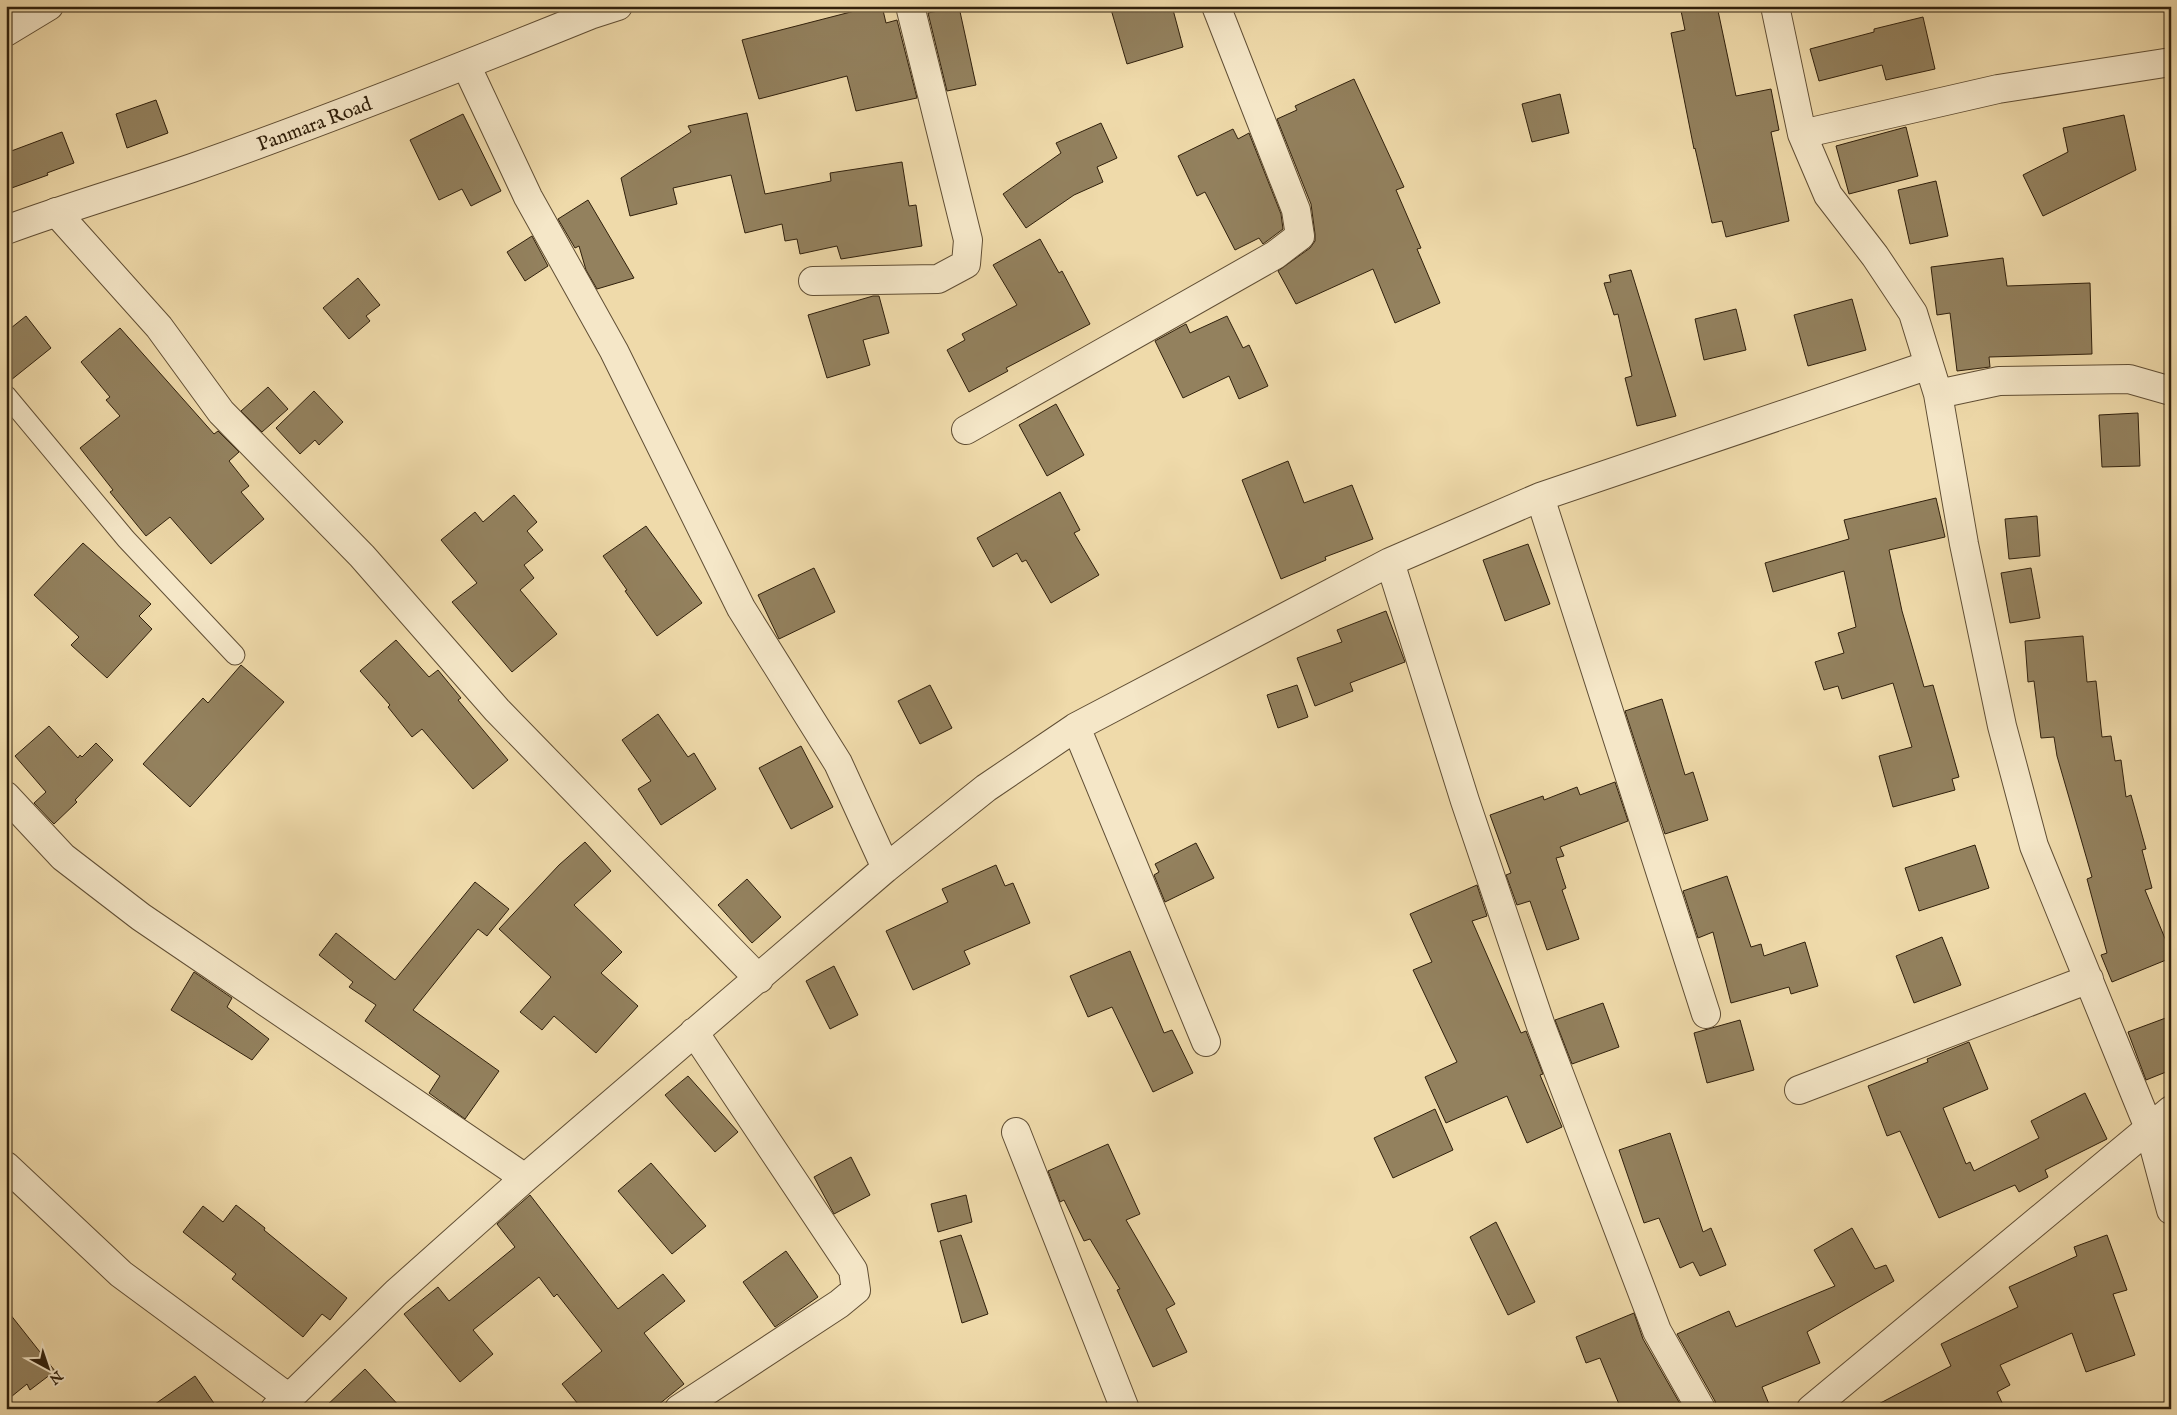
<svg xmlns="http://www.w3.org/2000/svg" width="2177" height="1415" viewBox="0 0 2177 1415" font-family="'IM FELL English',serif">
  <style>
    .building { fill: #93815e; stroke: #30200c }
    .lines { fill: none; stroke-linecap: round; stroke-linejoin: round }
    .service-casing { stroke: #604e34; stroke-width: 21 }
    .minor-casing { stroke: #604e34; stroke-width: 30 }
    .tertiary-casing { stroke: #604e34; stroke-width: 30 }
    .service { stroke: #f5e7c8; stroke-width: 19 }
    .minor { stroke: #f5e7c8; stroke-width: 28 }
    .tertiary { stroke: #f5e7c8; stroke-width: 28 }
    .labels { text-anchor: middle; stroke-width: 4; stroke-linejoin: round; paint-order: stroke }
    .street-label { font-size: 20px; fill: #30200c; stroke: #f5e7c8 }
  </style>
  <rect width="100%" height="100%" fill="#efdaaa"/>
  <filter id="stains"><feTurbulence type="fractalNoise" baseFrequency=".004" numOctaves="4"/><feColorMatrix values="0 0 0 0 .2 0 0 0 0 .09 0 0 0 0 .02 0 0 0 .5 -.17"/></filter>
  <radialGradient id="worn" r=".72"><stop offset=".6" stop-color="#630" stop-opacity="0"/><stop offset="1" stop-color="#630" stop-opacity=".3"/></radialGradient>
  <path class="building" d="M 874,6 L 882,6 L 886,23 L 897,20 L 917,98 L 856,111 L 847,76 L 759,99 L 742,40 Z
    M 1110,6 L 1172,6 L 1183,47 L 1127,64 Z
    M 1680,6 L 1717,6 L 1736,96 L 1771,89 L 1779,130 L 1771,132 L 1789,221 L 1726,237 L 1722,221 L 1712,223 L 1695,148 L 1694,149 L 1671,33 L 1685,30 Z
    M 959,7 L 976,85 L 947,91 L 928,13 Z
    M 1923,17 L 1935,69 L 1886,80 L 1882,65 L 1819,81 L 1810,49 L 1874,32 L 1874,29 Z
    M 1354,79 L 1404,187 L 1396,190 L 1421,248 L 1417,249 L 1440,303 L 1395,323 L 1373,269 L 1296,304 L 1278,271 L 1310,248 L 1315,241 L 1315,234 L 1311,204 L 1277,119 L 1297,110 L 1295,106 Z
    M 1560,94 L 1569,133 L 1532,142 L 1522,104 Z
    M 156,100 L 168,133 L 127,148 L 116,114 Z
    M 747,113 L 765,194 L 831,181 L 830,173 L 902,162 L 909,206 L 916,205 L 922,246 L 841,259 L 837,246 L 800,254 L 797,239 L 785,241 L 782,224 L 745,233 L 731,175 L 673,188 L 677,204 L 630,216 L 621,178 L 691,132 L 688,126 Z
    M 463,114 L 501,191 L 471,206 L 462,189 L 439,200 L 410,140 Z
    M 2124,115 L 2136,170 L 2043,216 L 2023,175 L 2068,152 L 2063,128 Z
    M 1101,123 L 1117,158 L 1097,167 L 1103,182 L 1074,195 L 1026,228 L 1003,194 L 1061,153 L 1056,143 Z
    M 1906,127 L 1918,176 L 1849,194 L 1836,146 Z
    M 1233,129 L 1238,139 L 1249,133 L 1281,214 L 1283,229 L 1263,244 L 1259,238 L 1235,250 L 1205,192 L 1197,196 L 1178,156 Z
    M 62,132 L 74,163 L 47,173 L 48,175 L 6,190 L 6,153 Z
    M 1936,181 L 1948,236 L 1910,244 L 1898,190 Z
    M 588,200 L 634,278 L 597,289 L 586,270 L 579,246 L 575,248 L 558,219 Z
    M 532,236 L 548,266 L 525,281 L 507,252 Z
    M 1040,239 L 1059,273 L 1062,271 L 1090,324 L 1006,368 L 1008,371 L 969,392 L 947,350 L 965,340 L 962,334 L 1017,305 L 993,265 Z
    M 2003,258 L 2007,286 L 2090,283 L 2092,354 L 1989,357 L 1990,367 L 1957,371 L 1950,313 L 1937,315 L 1931,267 Z
    M 1631,270 L 1676,416 L 1637,426 L 1625,378 L 1632,376 L 1618,314 L 1614,315 L 1604,283 L 1611,282 L 1609,275 Z
    M 358,278 L 380,305 L 366,316 L 370,321 L 349,339 L 323,308 Z
    M 873,296 L 879,296 L 889,333 L 863,340 L 870,365 L 827,378 L 808,315 Z
    M 1852,299 L 1866,350 L 1808,366 L 1794,315 Z
    M 1736,309 L 1746,350 L 1704,360 L 1695,319 Z
    M 26,316 L 51,348 L 6,384 L 6,332 Z
    M 1227,316 L 1243,348 L 1249,345 L 1268,386 L 1239,399 L 1229,376 L 1183,398 L 1155,341 L 1186,324 L 1190,333 Z
    M 120,328 L 214,434 L 218,431 L 239,452 L 229,461 L 249,486 L 241,492 L 264,519 L 211,564 L 170,517 L 146,536 L 110,492 L 113,490 L 80,448 L 120,416 L 106,400 L 110,397 L 81,362 Z
    M 268,387 L 288,409 L 262,432 L 241,411 Z
    M 314,391 L 343,422 L 319,445 L 315,440 L 300,454 L 276,428 Z
    M 1056,404 L 1084,455 L 1047,476 L 1019,425 Z
    M 2138,413 L 2140,466 L 2102,467 L 2099,415 Z
    M 1288,461 L 1304,503 L 1352,485 L 1373,539 L 1325,557 L 1326,560 L 1281,579 L 1242,480 Z
    M 1060,492 L 1080,530 L 1074,533 L 1099,575 L 1051,603 L 1026,560 L 1022,562 L 1017,553 L 993,567 L 977,538 Z
    M 514,495 L 537,522 L 527,531 L 543,550 L 524,565 L 534,578 L 520,590 L 557,634 L 512,672 L 452,602 L 477,583 L 441,540 L 475,512 L 483,522 Z
    M 1936,498 L 1945,537 L 1889,550 L 1902,611 L 1924,687 L 1933,685 L 1959,777 L 1952,779 L 1955,790 L 1893,807 L 1879,756 L 1912,747 L 1893,683 L 1842,699 L 1838,686 L 1824,690 L 1815,662 L 1844,653 L 1838,633 L 1856,627 L 1844,571 L 1773,592 L 1765,563 L 1849,539 L 1844,520 Z
    M 2037,516 L 2040,556 L 2009,559 L 2005,519 Z
    M 646,526 L 702,603 L 657,636 L 625,591 L 627,590 L 603,556 Z
    M 83,543 L 151,604 L 139,616 L 152,629 L 107,678 L 71,645 L 79,637 L 34,595 Z
    M 1528,544 L 1550,604 L 1505,621 L 1483,560 Z
    M 814,568 L 835,612 L 779,639 L 758,595 Z
    M 2031,568 L 2040,618 L 2010,623 L 2001,573 Z
    M 1386,611 L 1405,662 L 1350,683 L 1353,691 L 1315,706 L 1297,658 L 1342,642 L 1337,630 Z
    M 2083,636 L 2087,682 L 2096,681 L 2102,737 L 2111,736 L 2115,761 L 2121,760 L 2126,797 L 2131,795 L 2146,849 L 2142,850 L 2152,888 L 2145,890 L 2171,953 L 2171,958 L 2112,982 L 2101,955 L 2107,953 L 2087,879 L 2092,877 L 2057,756 L 2054,737 L 2041,738 L 2034,681 L 2028,682 L 2025,641 Z
    M 396,640 L 429,677 L 438,670 L 461,698 L 458,700 L 508,760 L 473,789 L 422,729 L 412,737 L 388,707 L 390,705 L 360,671 Z
    M 241,665 L 284,702 L 190,807 L 143,764 L 203,698 L 208,703 Z
    M 930,685 L 952,728 L 920,744 L 898,701 Z
    M 1297,685 L 1308,717 L 1278,728 L 1267,695 Z
    M 1662,699 L 1685,775 L 1693,772 L 1708,820 L 1665,834 L 1625,711 Z
    M 658,714 L 688,757 L 694,753 L 716,789 L 661,825 L 638,789 L 651,781 L 622,740 Z
    M 49,726 L 78,758 L 80,755 L 82,757 L 96,743 L 113,760 L 75,800 L 77,802 L 54,824 L 34,803 L 46,792 L 15,756 Z
    M 801,746 L 833,807 L 791,829 L 759,768 Z
    M 1615,782 L 1628,821 L 1560,847 L 1564,856 L 1556,858 L 1566,888 L 1562,890 L 1579,939 L 1547,950 L 1530,901 L 1517,905 L 1506,875 L 1511,873 L 1490,815 L 1543,796 L 1544,800 L 1577,787 L 1580,795 Z
    M 585,842 L 611,871 L 574,905 L 622,952 L 601,973 L 638,1006 L 596,1053 L 554,1016 L 542,1030 L 520,1012 L 551,977 L 499,929 L 559,865 Z
    M 1196,843 L 1214,878 L 1165,902 L 1154,875 L 1159,872 L 1155,864 Z
    M 1975,845 L 1989,888 L 1919,911 L 1905,868 Z
    M 996,865 L 1005,886 L 1013,883 L 1030,923 L 964,951 L 970,964 L 913,990 L 886,931 L 948,902 L 942,889 Z
    M 1727,876 L 1751,947 L 1761,944 L 1764,956 L 1805,942 L 1818,986 L 1791,994 L 1789,987 L 1731,1003 L 1713,932 L 1698,938 L 1683,891 Z
    M 747,879 L 781,917 L 752,943 L 718,905 Z
    M 475,882 L 509,909 L 487,936 L 478,929 L 413,1010 L 499,1071 L 465,1119 L 429,1093 L 440,1076 L 365,1021 L 376,1005 L 349,987 L 353,982 L 319,955 L 336,933 L 395,980 Z
    M 1477,885 L 1487,916 L 1472,921 L 1521,1033 L 1526,1031 L 1543,1074 L 1540,1075 L 1562,1127 L 1527,1143 L 1507,1096 L 1446,1123 L 1425,1077 L 1457,1062 L 1413,970 L 1432,962 L 1410,914 Z
    M 1942,937 L 1961,985 L 1914,1003 L 1896,956 Z
    M 1130,951 L 1164,1033 L 1172,1030 L 1193,1073 L 1153,1092 L 1112,1007 L 1088,1017 L 1070,976 Z
    M 834,966 L 858,1015 L 830,1029 L 806,981 Z
    M 194,972 L 232,998 L 227,1007 L 269,1039 L 252,1060 L 171,1010 Z
    M 1603,1003 L 1619,1047 L 1572,1064 L 1555,1020 Z
    M 2171,1016 L 2171,1070 L 2146,1080 L 2128,1032 Z
    M 1740,1020 L 1754,1070 L 1707,1083 L 1694,1033 Z
    M 1969,1042 L 1988,1089 L 1943,1108 L 1966,1164 L 1970,1162 L 1974,1171 L 2039,1138 L 2031,1121 L 2085,1093 L 2107,1139 L 2045,1170 L 2048,1177 L 2019,1192 L 2015,1185 L 1939,1218 L 1900,1131 L 1887,1136 L 1868,1086 L 1928,1062 L 1927,1059 Z
    M 688,1076 L 738,1132 L 715,1152 L 665,1095 Z
    M 1435,1109 L 1453,1150 L 1393,1178 L 1374,1138 Z
    M 1670,1133 L 1703,1232 L 1711,1228 L 1726,1265 L 1700,1276 L 1693,1262 L 1680,1268 L 1659,1218 L 1644,1223 L 1619,1150 Z
    M 1108,1144 L 1140,1214 L 1126,1220 L 1175,1304 L 1166,1309 L 1187,1352 L 1153,1367 L 1117,1290 L 1120,1289 L 1090,1239 L 1084,1241 L 1064,1200 L 1060,1202 L 1048,1171 Z
    M 851,1157 L 870,1195 L 834,1214 L 814,1177 Z
    M 651,1163 L 706,1226 L 672,1254 L 618,1191 Z
    M 530,1195 L 618,1309 L 663,1274 L 685,1301 L 644,1333 L 684,1384 L 653,1409 L 582,1409 L 562,1384 L 602,1351 L 557,1294 L 554,1297 L 539,1277 L 473,1330 L 493,1354 L 460,1382 L 404,1314 L 438,1287 L 449,1301 L 515,1247 L 497,1224 Z
    M 966,1195 L 972,1222 L 938,1232 L 931,1204 Z
    M 236,1205 L 265,1228 L 264,1230 L 347,1298 L 330,1320 L 322,1314 L 303,1337 L 232,1279 L 236,1274 L 183,1232 L 203,1206 L 223,1222 Z
    M 1496,1222 L 1535,1302 L 1508,1315 L 1470,1237 Z
    M 1852,1228 L 1875,1269 L 1886,1265 L 1894,1281 L 1807,1332 L 1820,1363 L 1762,1387 L 1771,1409 L 1717,1409 L 1715,1401 L 1677,1334 L 1729,1311 L 1736,1327 L 1835,1286 L 1814,1250 Z
    M 961,1235 L 988,1314 L 962,1323 L 940,1241 Z
    M 2107,1235 L 2127,1290 L 2113,1294 L 2135,1355 L 2086,1372 L 2072,1333 L 2000,1365 L 2010,1385 L 1997,1392 L 2005,1409 L 1869,1409 L 1951,1366 L 1941,1344 L 2018,1307 L 2009,1287 L 2077,1256 L 2074,1247 Z
    M 786,1251 L 818,1297 L 775,1327 L 743,1282 Z
    M 6,1309 L 55,1371 L 30,1390 L 27,1384 L 6,1401 Z
    M 1634,1313 L 1643,1339 L 1683,1409 L 1621,1409 L 1600,1358 L 1586,1363 L 1576,1337 Z
    M 365,1369 L 402,1409 L 323,1409 Z
    M 195,1376 L 218,1409 L 148,1409 Z"/>
  <g class="lines">
    <defs>
      <path id="service" d="M 6,395 L 126,539 L 235,655"/>
      <path id="minor" d="M 1775,6 L 1802,134 L 1828,195 L 1875,256 L 1913,313 L 1938,394 L 1964,544 L 2002,726 L 2034,846 L 2149,1128 L 2171,1210
        M 6,32 L 49,6
        M 466,65 L 528,197 L 614,351 L 741,608 L 838,763 L 886,868
        M 1802,134 L 1998,89 L 2171,62
        M 56,212 L 159,327 L 221,412 L 362,556 L 497,710 L 759,979
        M 813,281 L 938,279 L 966,264 L 968,240 L 910,6
        M 1938,394 L 1999,381 L 2129,379 L 2171,391
        M 966,430 L 1275,255 L 1300,236 L 1296,210 L 1216,6
        M 1540,497 L 1706,1014
        M 1390,562 L 1465,801 L 1541,1026 L 1657,1331 L 1701,1409
        M 1076,727 L 1206,1042
        M 6,796 L 63,857 L 141,917 L 525,1178
        M 1799,1090 L 2089,979
        M 1016,1132 L 1125,1409
        M 6,1166 L 121,1274 L 289,1398
        M 275,1409 L 289,1398 L 396,1293 L 525,1178 L 886,868 L 986,788 L 1076,727 L 1390,562 L 1540,497 L 1929,365
        M 679,1409 L 839,1304 L 856,1290 L 853,1270 L 694,1032
        M 1811,1409 L 2171,1110"/>
      <g id="tertiary">
        <path id="s1" d="M 6,230 C 68,207 131,189 192,168 C 326,121 459,68 590,15 L 618,6"/>
      </g>
    </defs>
    <use href="#service" class="service-casing"/>
    <use href="#minor" class="minor-casing"/>
    <use href="#tertiary" class="tertiary-casing"/>
    <use href="#service" class="service"/>
    <use href="#minor" class="minor"/>
    <use href="#tertiary" class="tertiary"/>
  </g>
  <g class="labels">
    <g class="street-label">
      <text dy="7" stroke="none"><textPath href="#s1" startOffset="326">Panmara Road</textPath></text>
    </g>
  </g>
  <rect width="2177" height="1415" fill="none" stroke="#efdaaa" stroke-width="25"/>
  <rect x="8" y="8" width="2162" height="1400" fill="none" stroke="#30200c" stroke-width="2.5"/>
  <rect x="12" y="12" width="2152" height="1390" fill="none" stroke="#30200c"/>
  <g transform="translate(48 1368) rotate(140)" stroke="#f5e7c8" stroke-width="4" paint-order="stroke">
  <path d="M0-4L9 19L0 12L-9 19Z" fill="#30200c"/>
  <text y="-8" font-size="14" font-weight="bold" text-anchor="middle" fill="#30200c">N</text>
  </g>
  <rect width="100%" height="100%" filter="url(#stains)"/>
  <rect width="100%" height="100%" fill="url(#worn)"/>
</svg>
